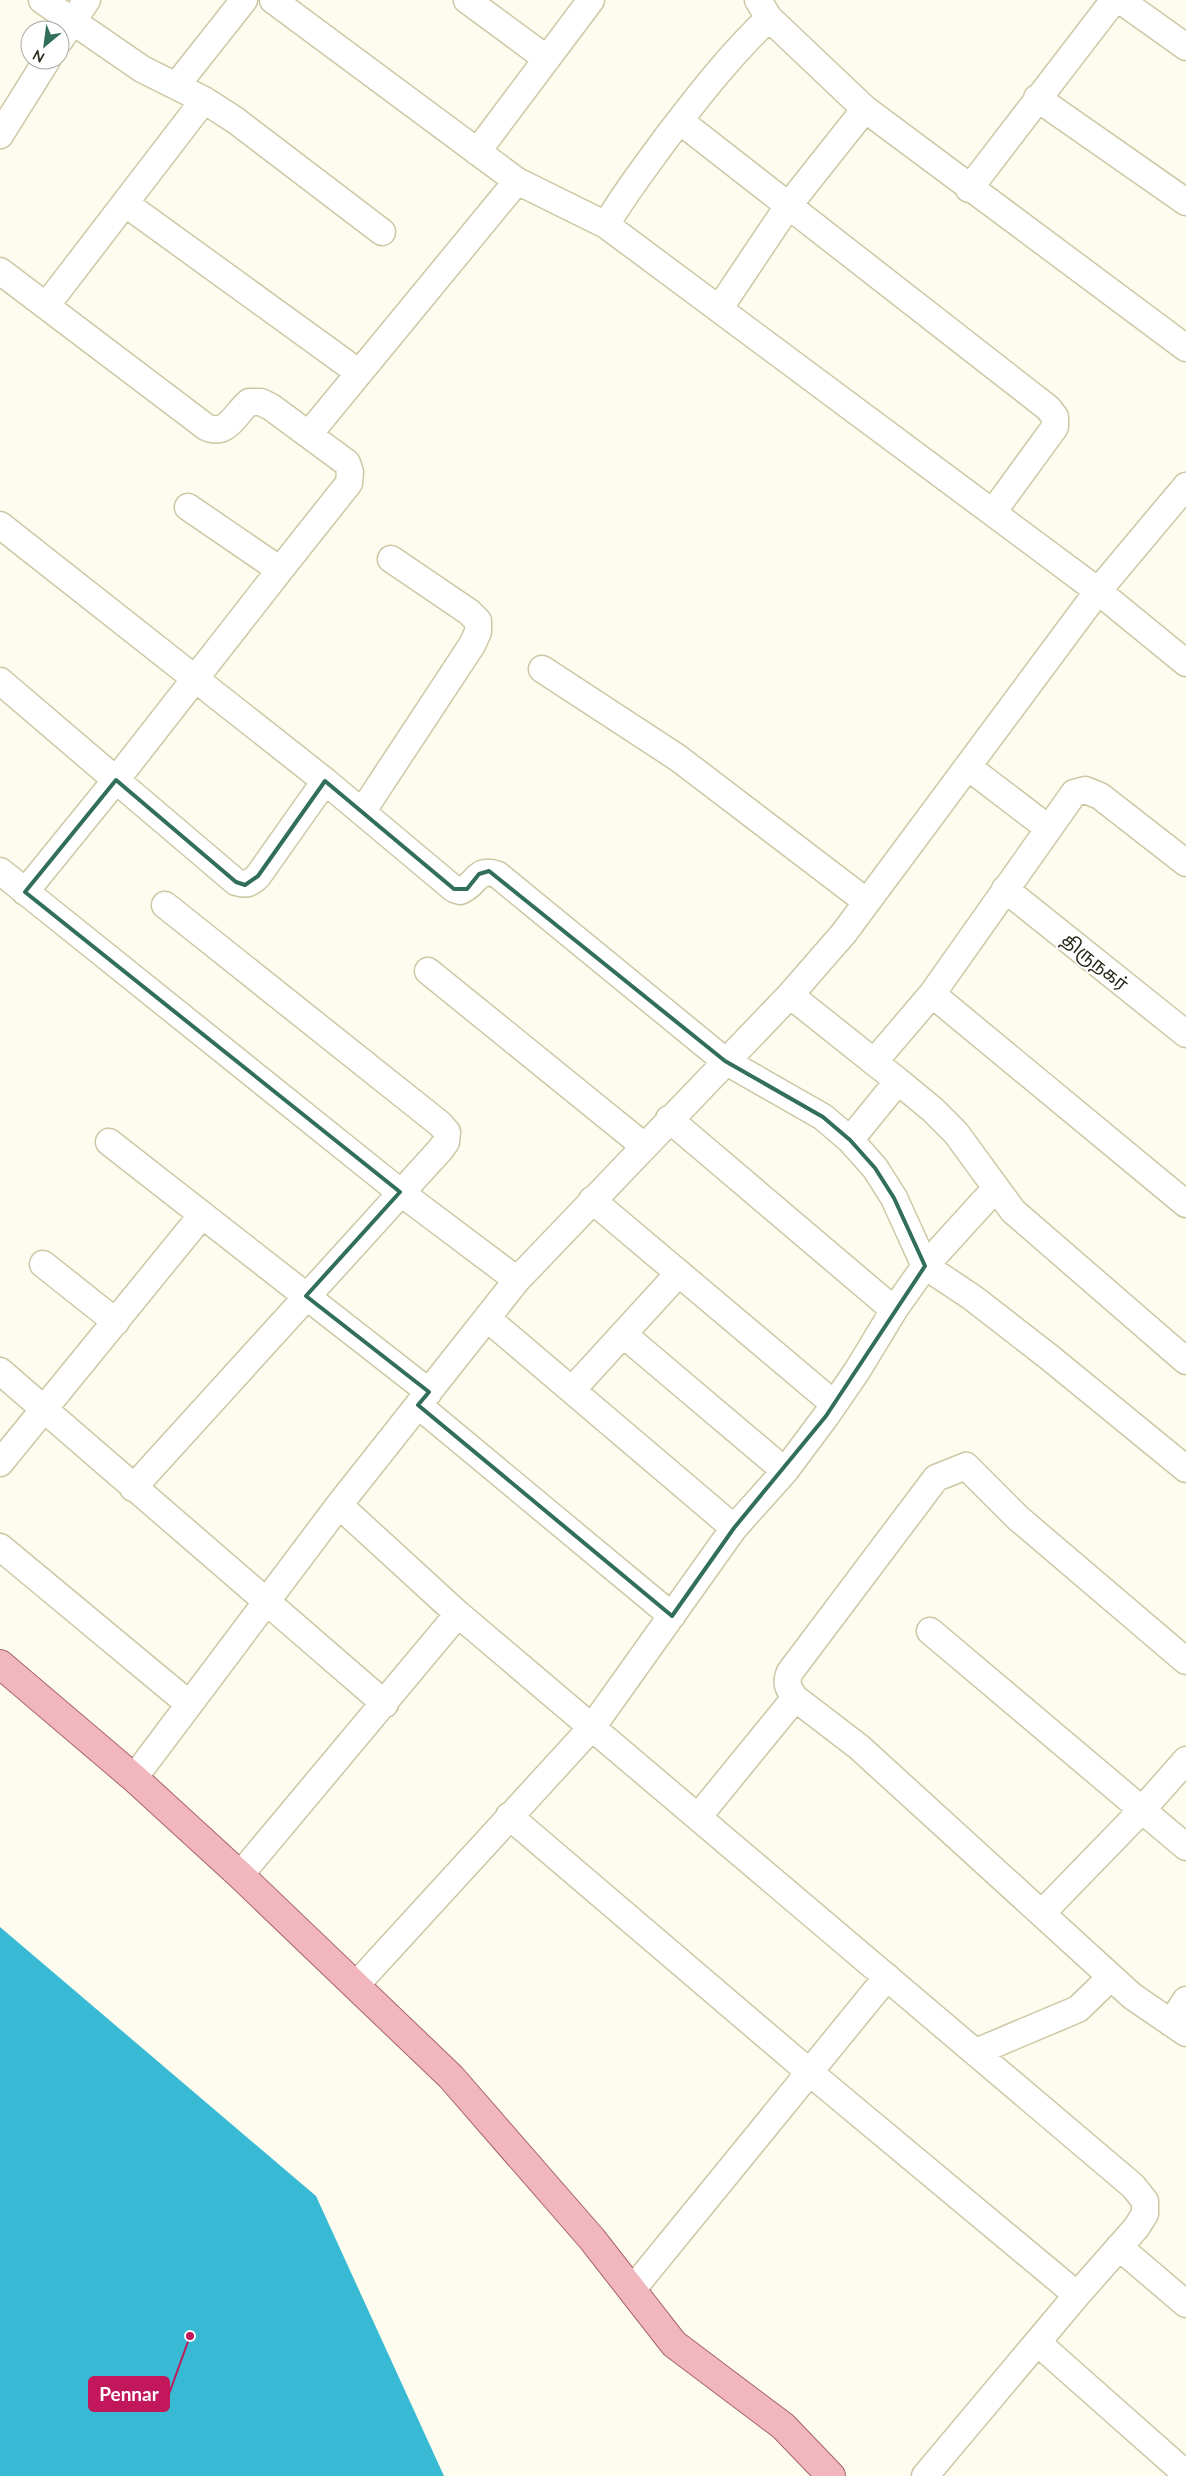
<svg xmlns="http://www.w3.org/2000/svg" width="1186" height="2476" viewBox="0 0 1186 2476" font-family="Lato,'Noto Sans Tamil',sans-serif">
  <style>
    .water { fill: #38bad5 }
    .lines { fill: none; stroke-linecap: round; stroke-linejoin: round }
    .minor-casing { stroke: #cdc7a4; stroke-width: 29 }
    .major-casing { stroke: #a66569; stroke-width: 30 }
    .minor { stroke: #fff; stroke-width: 26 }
    .major { stroke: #f2b6bf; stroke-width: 28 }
    .marked { fill: none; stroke: #316f5c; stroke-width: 4; stroke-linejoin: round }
    .labels { text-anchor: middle; stroke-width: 4; stroke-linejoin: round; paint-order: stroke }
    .street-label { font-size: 18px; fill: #292719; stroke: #fff }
    .leader { fill: none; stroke: #c2185b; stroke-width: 2 }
    .callout-dot { fill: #c2185b; stroke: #fff; stroke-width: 2 }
    .callout { fill: #c2185b; stroke: #c2185b; stroke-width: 2 }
    .callout-label { font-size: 19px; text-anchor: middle; font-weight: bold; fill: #fff }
  </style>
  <rect width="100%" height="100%" fill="#fefcee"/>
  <path class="water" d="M 0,1927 L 316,2196 L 444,2476 L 0,2476 Z"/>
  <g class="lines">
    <defs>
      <path id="minor" d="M 42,0 L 142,69 L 204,100 L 235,120 L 382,232
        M 273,0 L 517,181 L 606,225 L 1098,591 L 1186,663
        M 467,0 L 547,59
        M 1120,0 L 1186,47
        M 769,18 L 865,109 L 1186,348
        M 60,40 L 87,0
        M 176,86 L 244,0
        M 1037,98 L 1186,202
        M 680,121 L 1048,408 L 1055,417 L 1055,427 L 993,512
        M 0,135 L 47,60
        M 477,152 L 591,0
        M 969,189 L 1114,0
        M 126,204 L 358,372
        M 606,225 C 624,194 646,166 667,137 C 699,95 731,54 769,18 L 758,0
        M 0,271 L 206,427 C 227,437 235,414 249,402 L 261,402 L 271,407 L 347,463 L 350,472 L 349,483 L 280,570
        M 46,306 L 204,100
        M 719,309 L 788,206 L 865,109
        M 309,434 L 517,181
        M 0,525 L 325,781 L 454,889 L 460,891 C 477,885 476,866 498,875 L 725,1061 L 823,1117 L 850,1140 L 875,1168 L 894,1198 L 925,1266 L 973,1298 L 1049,1357 L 1186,1469
        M 542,669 L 678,758 L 867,902
        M 0,681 L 116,780 L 280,570 L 188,507
        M 968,767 L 1048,828
        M 362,812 L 472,645 L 478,632 L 478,621 L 469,612 L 391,559
        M 0,871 L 400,1192 L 517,1280
        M 1005,889 L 1186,1034
        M 25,892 L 116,780 L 236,882 C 246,885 250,884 258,876 L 325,781
        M 428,971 L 644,1146
        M 932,994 L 1186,1204
        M 790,995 L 898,1081 L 850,1140
        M 874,1062 L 932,994 L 1074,793 L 1085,790 L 1100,796 L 1186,863
        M 898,1081 L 933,1110 L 956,1133 L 1013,1211 L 1186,1361
        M 669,1119 L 894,1310
        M 109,1142 L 429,1392
        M 592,1200 L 834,1404
        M 43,1264 L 116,1322
        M 488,1319 L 734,1528
        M 623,1334 L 785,1471
        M 0,1371 L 385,1704
        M 572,1390 L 679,1273
        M 418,1405 L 672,1616
        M 0,1463 L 202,1215
        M 133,1488 L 440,1150 L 446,1142 L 447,1132 L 440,1124 L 165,905
        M 339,1505 L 458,1614 L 1133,2186 L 1145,2201 L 1145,2214 L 1136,2228 L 1077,2295 L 925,2476
        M 0,1547 L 189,1704
        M 930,1631 L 1186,1847
        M 795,1698 L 859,1747 L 1132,1996 L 1186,2033
        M 134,1778 L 339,1505 L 517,1280 L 790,995 L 844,933 L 1098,591 L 1186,486
        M 509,1816 L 808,2071 L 1077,2295
        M 698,1817 L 795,1698 C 788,1688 785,1683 790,1672 L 936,1478 L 966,1466 L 1018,1518 L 1186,1661
        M 240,1875 L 458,1614
        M 1042,1913 L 1142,1810 L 1186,1760
        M 356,1985 L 593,1726 L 734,1528 L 785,1471 L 826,1416 L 857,1371 L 894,1310 L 925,1266 L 996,1188
        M 1171,2023 L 1186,2000
        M 976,2052 L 1078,2009 L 1111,1977
        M 1119,2247 L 1186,2304
        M 632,2290 L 887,1977
        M 1038,2343 L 1186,2474"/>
      <path id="major" d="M 0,1664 L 134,1778 L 240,1875 L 451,2077 L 592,2239 L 674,2344 L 783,2426 L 831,2476"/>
    </defs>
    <use href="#minor" class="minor-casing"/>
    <use href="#major" class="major-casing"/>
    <use href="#minor" class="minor"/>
    <use href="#major" class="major"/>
  </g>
  <path class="marked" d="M 116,780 L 236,882 L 245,885 L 258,876 L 325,781 L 454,889 L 467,889 L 479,874 L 489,871 L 725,1061 L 823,1117 L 850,1140 L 875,1168 L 894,1198 L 925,1266 L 826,1416 L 734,1528 L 672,1616 L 418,1405 L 429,1392 L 306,1296 L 400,1192 L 25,892 Z"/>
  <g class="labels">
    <g class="street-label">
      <text transform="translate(1095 962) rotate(39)" y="6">திருநகர்</text>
    </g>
  </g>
  <path class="leader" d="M190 2336L169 2394"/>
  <circle class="callout-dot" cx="190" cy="2336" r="5"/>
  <rect class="callout" x="89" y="2377" width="80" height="34" rx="5"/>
  <g class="callout-label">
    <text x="129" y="2401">Pennar</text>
  </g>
  <g transform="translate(45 45) rotate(209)"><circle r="24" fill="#ffffff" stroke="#a9a9a3"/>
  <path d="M0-4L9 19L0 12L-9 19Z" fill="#316f5c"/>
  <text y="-8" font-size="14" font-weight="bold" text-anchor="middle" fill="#292719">N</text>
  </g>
</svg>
